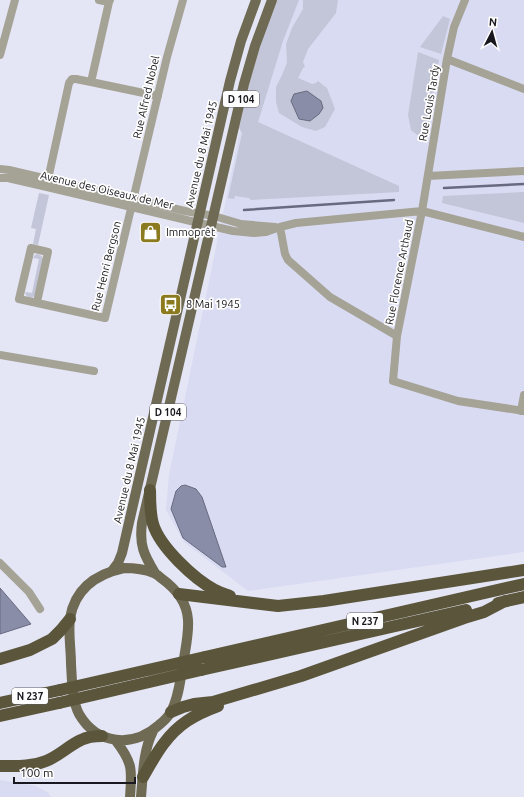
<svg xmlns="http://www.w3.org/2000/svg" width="524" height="797" viewBox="0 0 524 797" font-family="Ubuntu,sans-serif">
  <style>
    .built { fill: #d9dbf2 }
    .green { fill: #c3c6d8 }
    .water { fill: #8a8da8; stroke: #686a7f }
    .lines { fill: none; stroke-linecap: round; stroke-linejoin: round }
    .stream { stroke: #686a7f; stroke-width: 2.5 }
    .minor { stroke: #a5a296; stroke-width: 8 }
    .major { stroke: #6f6a53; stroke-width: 10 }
    .highway { stroke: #5b563b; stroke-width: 12 }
    .highway-bridge { stroke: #5b563b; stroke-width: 12 }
    .labels { text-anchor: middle; stroke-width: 3.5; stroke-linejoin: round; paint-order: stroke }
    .shield { fill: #fff; stroke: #5d5d62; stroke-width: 1 }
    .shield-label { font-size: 10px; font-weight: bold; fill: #18181e }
    .street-label { font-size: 11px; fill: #18181e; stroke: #fff }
    .poi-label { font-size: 11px; fill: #18181e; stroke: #fff; text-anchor: start }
  </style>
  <rect width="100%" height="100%" fill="#e4e5f5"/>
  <path class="built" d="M 286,0 L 524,0 L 524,552 L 248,591 L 184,542 L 166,510 L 169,475 L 240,131 L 269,37 Z
    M 0,780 L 36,786 L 47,792 L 52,797 L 0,797 Z"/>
  <path class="green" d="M 277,0 L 299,0 L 283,41 L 258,122 L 399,186 L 399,192 L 251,200 L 249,198 L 235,196 L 234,199 L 228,198 L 242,133 L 239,128 C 244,103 250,77 258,53 C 263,35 270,17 277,0 Z
    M 303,0 L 338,0 L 336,13 L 308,49 L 303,62 L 305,67 L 303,68 L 298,78 L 312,84 L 316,83 L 318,81 L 327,88 L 335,109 L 325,127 L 316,131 L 302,127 L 279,113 L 276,102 L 276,87 L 282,75 L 287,63 L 286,44 L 292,28 L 303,9 Z
    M 443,16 L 450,19 L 441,54 L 420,47 Z
    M 418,52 L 439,60 L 425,141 L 411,130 L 408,115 Z
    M 524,192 L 524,223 L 442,203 L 443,196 Z
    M 39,193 L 49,195 L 38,245 L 33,244 L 36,229 L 31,228 Z
    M 37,254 C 41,255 42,256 43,259 L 35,295 C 33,298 31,298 28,297 L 26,295 L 25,292 L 32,293 L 39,259 L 33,258 L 35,255 Z"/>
  <path class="water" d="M 307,91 L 321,101 L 323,108 L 319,114 L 310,121 L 299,119 L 291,101 L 294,94 Z
    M 185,485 L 196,489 L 202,497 L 226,567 L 222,567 L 183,538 L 171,509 L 176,491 L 181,486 Z
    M 0,588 L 31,624 L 0,634 Z"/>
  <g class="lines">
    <path class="stream" d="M 444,188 L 524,184
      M 244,210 L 394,200"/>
    <path class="minor" d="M 99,0 L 109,2 L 110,0
      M 0,55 L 15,0
      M 447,59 L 524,89
      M 91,82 L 158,96
      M 0,169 L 9,170 L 185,211 L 214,216 L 241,224 L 275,227
      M 428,176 L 524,171
      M 0,178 L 8,178 L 47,187 L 233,231 L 254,233 L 266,232 L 280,227 L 296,223 L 422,211 L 524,237
      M 47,184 L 69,83 L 72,79 L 76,79 L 91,82 L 109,2
      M 280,227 L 285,254 L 288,260 L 330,297 L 397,336 L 393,381 L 458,401 L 524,411
      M 37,302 L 48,252 L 31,248 L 19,299 L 105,318 L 167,57 L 183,0
      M 397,336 L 422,211 L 447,59 L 454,27 L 465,0
      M 0,355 L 94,371
      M 521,411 L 524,395
      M 0,563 L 29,592 L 40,609"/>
    <path class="major" d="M 124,568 C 134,568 144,569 154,573 C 156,574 159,576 161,578 C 175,588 187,602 188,620 C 189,635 185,650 183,665 C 180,680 179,697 171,712 C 168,717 164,721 159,725 C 133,748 97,745 79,714 C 72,701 72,679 71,664 C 71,649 68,633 70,618 C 75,589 96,574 124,568 Z
      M 112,571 L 118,563 L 122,553 L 230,81 L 241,41 L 256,0
      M 155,573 C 144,555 139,545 142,523 L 244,84 L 255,46 L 272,0
      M 116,741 C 133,763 132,770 130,797
      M 141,797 C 143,775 143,751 153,731"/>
    <path class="highway" d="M 150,490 C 150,501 150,513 153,524 C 160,547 194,579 215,590 C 220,593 225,594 230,596
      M 179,594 L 278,606 L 324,601 L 524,570
      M 498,603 L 524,597
      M 205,657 L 524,584
      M 0,659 L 30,650 L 52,639 L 61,630 L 70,619
      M 201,670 L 466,610
      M 0,703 L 60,690
      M 171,712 L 183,707 L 194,704 L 213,702 L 301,676 L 464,618 L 484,612 L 505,601
      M 0,716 L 59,703
      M 0,766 C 16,766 31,767 46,761 C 59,756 68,746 81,740 C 87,737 94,736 102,736
      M 143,777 C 155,756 166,735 187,721 C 196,715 207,710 218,706"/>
    <path class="highway-bridge" d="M 60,690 L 205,657
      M 59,703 L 201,670"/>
  </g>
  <defs>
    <symbol id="shop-square" viewBox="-11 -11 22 22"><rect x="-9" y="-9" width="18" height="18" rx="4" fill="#8b7a1f" stroke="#fff"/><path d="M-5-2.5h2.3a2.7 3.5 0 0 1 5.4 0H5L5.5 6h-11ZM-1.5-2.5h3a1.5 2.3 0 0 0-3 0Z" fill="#fff"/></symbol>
    <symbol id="bus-square" viewBox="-11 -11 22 22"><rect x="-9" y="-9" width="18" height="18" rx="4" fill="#8b7a1f" stroke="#fff"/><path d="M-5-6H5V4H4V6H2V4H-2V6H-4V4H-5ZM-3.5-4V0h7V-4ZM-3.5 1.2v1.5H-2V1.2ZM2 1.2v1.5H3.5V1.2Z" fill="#fff"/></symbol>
  </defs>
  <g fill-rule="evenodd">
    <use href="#shop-square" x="138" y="220" width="25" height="25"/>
    <use href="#bus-square" x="158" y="292" width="25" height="25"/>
  </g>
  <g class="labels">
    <g class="shield">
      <rect x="223" y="91" width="36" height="16" rx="3"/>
      <rect x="150" y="404" width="36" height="16" rx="3"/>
      <rect x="347" y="613" width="36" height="16" rx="3"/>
      <rect x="12" y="688" width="36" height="16" rx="3"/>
    </g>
    <g class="shield-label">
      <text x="241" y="103">D 104</text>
      <text x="168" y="416">D 104</text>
      <text x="365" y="625">N 237</text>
      <text x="30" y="700">N 237</text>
    </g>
    <g class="street-label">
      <text transform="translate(146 97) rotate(-77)" y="4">Rue Alfred Nobel</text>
      <text transform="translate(429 103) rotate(-80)" y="4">Rue Louis Tardy</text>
      <text transform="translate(201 154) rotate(-77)" y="4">Avenue du 8 Mai 1945</text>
      <text transform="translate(107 190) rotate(13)" y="4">Avenue des Oiseaux de Mer</text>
      <text transform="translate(106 266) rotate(-76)" y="4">Rue Henri Bergson</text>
      <text transform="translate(399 272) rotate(-79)" y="4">Rue Florence Arthaud</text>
      <text transform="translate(129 470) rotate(-77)" y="4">Avenue du 8 Mai 1945</text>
    </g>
    <g class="poi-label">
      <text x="166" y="236">Immoprêt</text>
      <text x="186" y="308">8 Mai 1945</text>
    </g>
  </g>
  <g transform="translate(492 32) rotate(6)" stroke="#ffffff" stroke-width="3" paint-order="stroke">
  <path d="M0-3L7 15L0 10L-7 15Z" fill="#18181e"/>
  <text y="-6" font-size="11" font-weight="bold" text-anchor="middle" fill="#18181e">N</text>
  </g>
  <path d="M14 777v6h121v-6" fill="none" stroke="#18181e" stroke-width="2"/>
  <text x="20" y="777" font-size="12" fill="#18181e" stroke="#ffffff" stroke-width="3" paint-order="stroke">100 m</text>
</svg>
